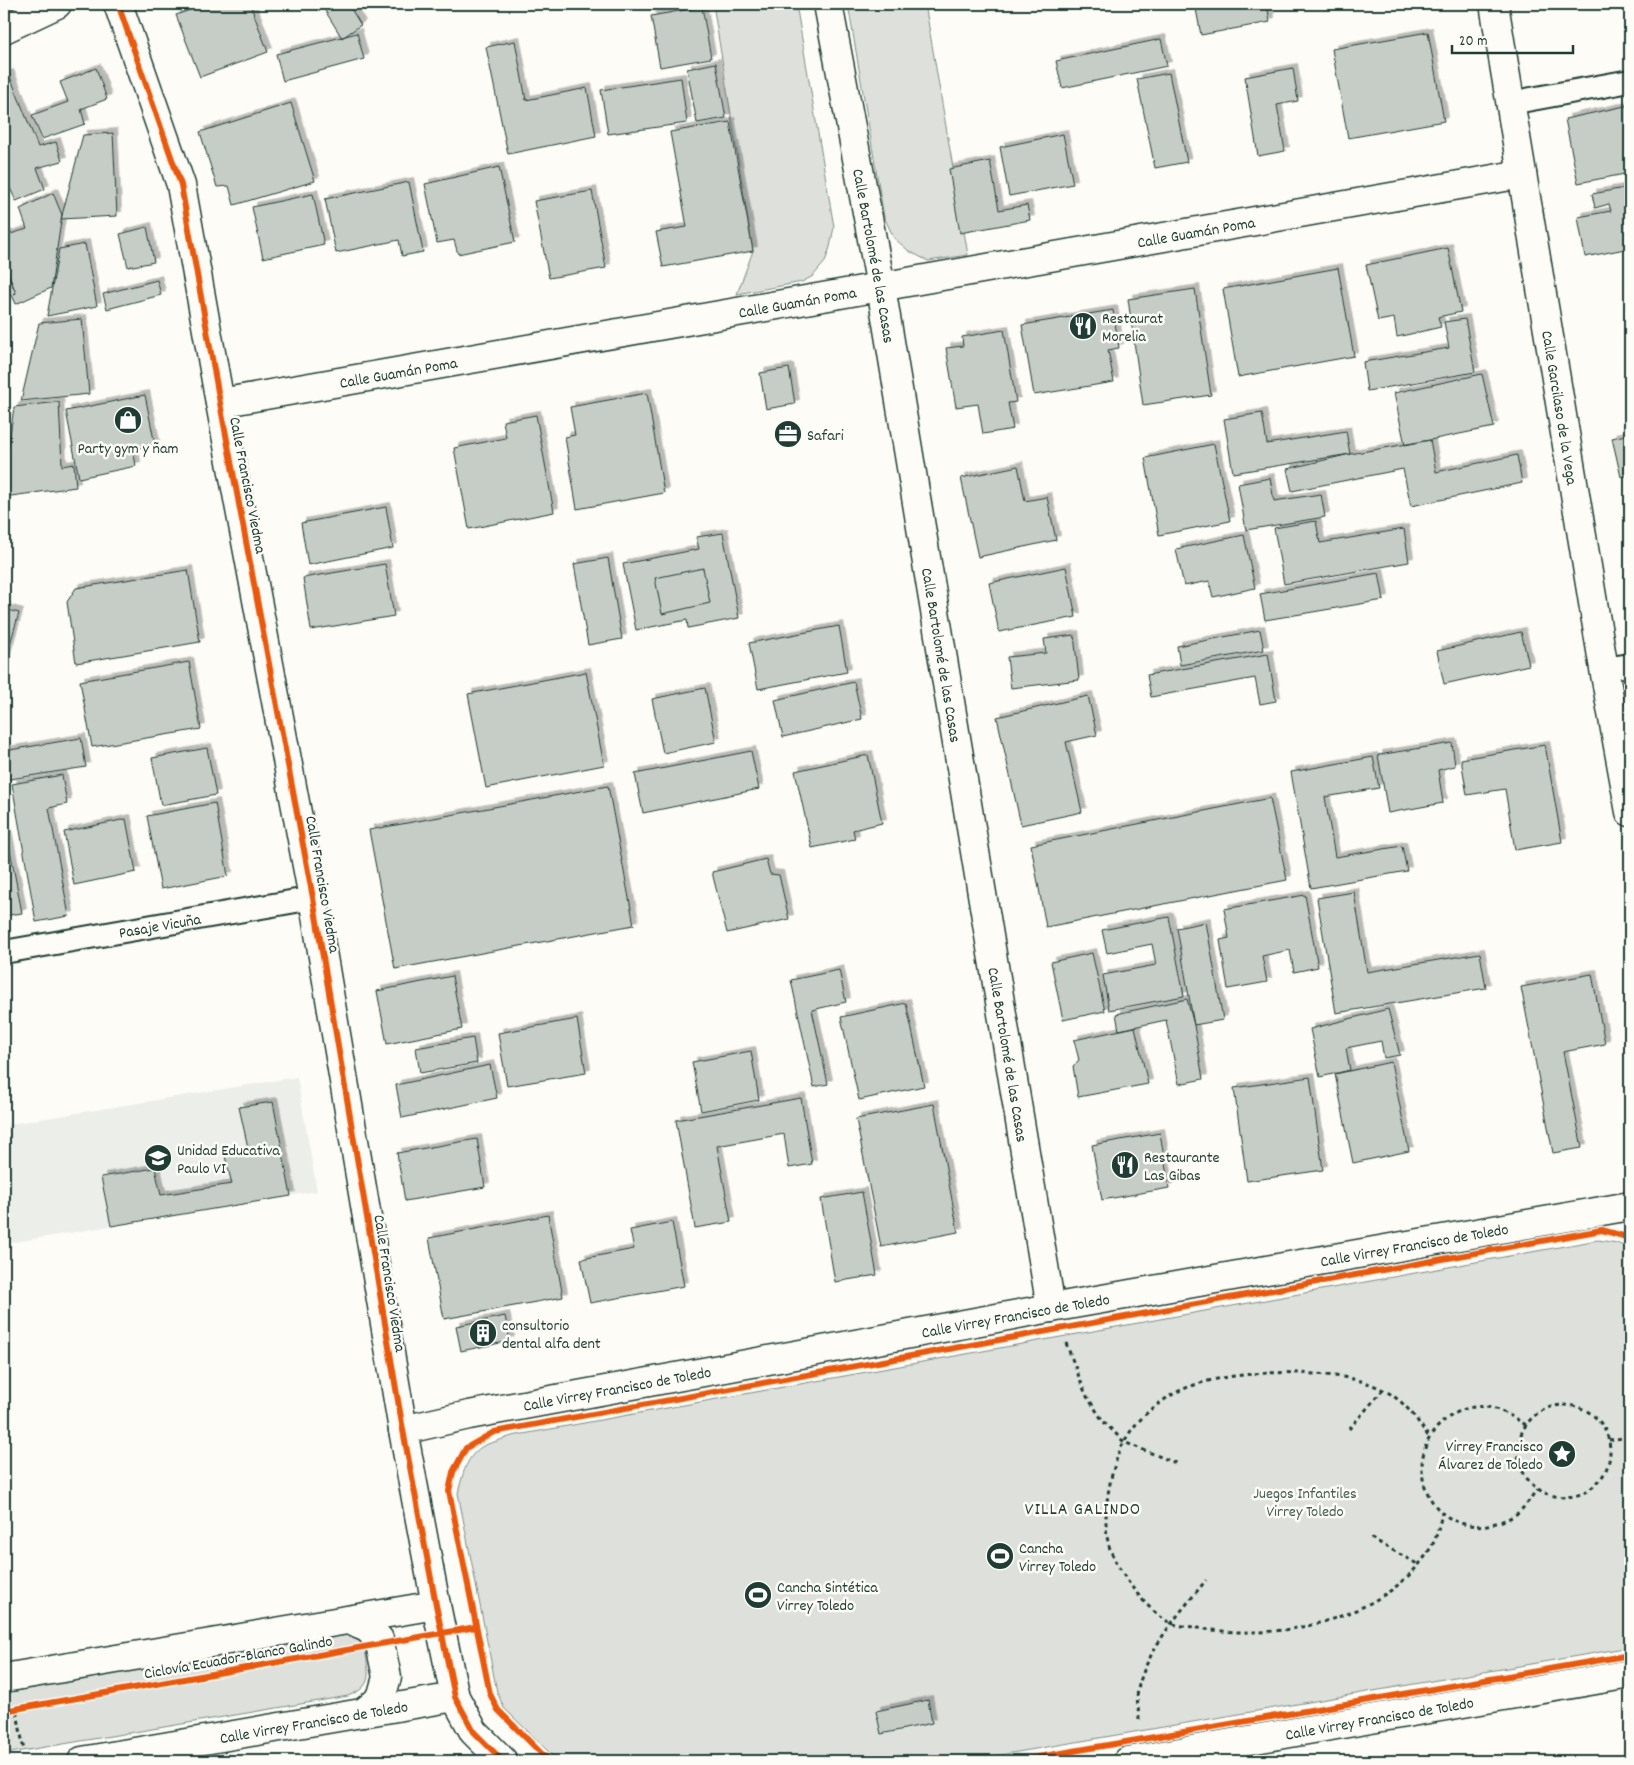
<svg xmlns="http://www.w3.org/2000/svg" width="1634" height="1765" viewBox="0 0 1634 1765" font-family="Dekko,sans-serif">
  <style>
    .built { fill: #eceee9 }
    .green { fill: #dde0db; stroke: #7e8e88 }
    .building { fill: #c6cdc7; stroke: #1f3d34; filter: url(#shadow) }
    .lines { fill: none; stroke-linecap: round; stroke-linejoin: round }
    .lane-casing { stroke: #1f3d34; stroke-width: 26 }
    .street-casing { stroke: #1f3d34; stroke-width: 31 }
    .secondary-casing { stroke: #1f3d34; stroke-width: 31 }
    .path { stroke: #1f3d34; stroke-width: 3; stroke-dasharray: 4 4; stroke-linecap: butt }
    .lane { stroke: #fdfcf7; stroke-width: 22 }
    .street { stroke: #fdfcf7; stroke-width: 28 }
    .secondary { stroke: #fdfcf7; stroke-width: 28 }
    .cycleway-casing { stroke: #fdfcf7; stroke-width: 9 }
    .cycleway { stroke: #e8590c; stroke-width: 6 }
    .labels { text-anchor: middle; stroke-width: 5; stroke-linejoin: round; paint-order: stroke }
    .street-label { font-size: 16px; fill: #1f3d34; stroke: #fdfcf7 }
    .poi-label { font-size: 16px; fill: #1f3d34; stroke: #fdfcf7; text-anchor: start }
    .park-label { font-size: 16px; fill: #455e55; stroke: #fdfcf7 }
    .neighbourhood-label { font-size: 18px; letter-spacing: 1px; fill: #1f3d34; stroke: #fdfcf7 }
  </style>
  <defs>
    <filter id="shadow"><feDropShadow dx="4.5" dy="-4.5" stdDeviation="0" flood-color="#0004"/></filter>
  </defs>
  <rect width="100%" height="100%" fill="#fdfcf7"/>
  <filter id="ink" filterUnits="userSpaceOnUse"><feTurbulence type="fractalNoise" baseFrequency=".02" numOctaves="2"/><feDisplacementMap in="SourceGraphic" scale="10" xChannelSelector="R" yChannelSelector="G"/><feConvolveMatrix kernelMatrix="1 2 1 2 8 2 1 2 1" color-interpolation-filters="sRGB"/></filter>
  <g filter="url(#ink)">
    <path class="built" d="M 297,1077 L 317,1191 L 4,1244 L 4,1125 Z"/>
    <path class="green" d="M 713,4 L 796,4 L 834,227 L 830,247 L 825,262 L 813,276 L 802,282 L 737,294 L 753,251 Z
      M 848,4 L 925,4 L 968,255 L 928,261 L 909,251 L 894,238 L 884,217 Z
      M 1598,1240 L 1617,1243 L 1630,1249 L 1630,1647 L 965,1761 L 558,1761 L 504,1708 L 497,1692 L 458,1493 C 463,1474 466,1455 485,1445 L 512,1436 Z
      M 342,1634 C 362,1636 365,1645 367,1663 C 368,1671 370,1678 364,1686 C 360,1691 355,1693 348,1696 L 4,1754 L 4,1693 Z"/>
    <path class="building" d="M 206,4 L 250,4 L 268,52 L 200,77 L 176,15 Z
      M 321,4 L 348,4 L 361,25 L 342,38 Z
      M 1195,4 L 1267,4 L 1270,22 L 1201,35 Z
      M 702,7 L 711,58 L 660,67 L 651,16 Z
      M 1428,32 L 1444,121 L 1348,138 L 1332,49 Z
      M 357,33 L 364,59 L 283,81 L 276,54 Z
      M 1161,39 L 1167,66 L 1062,88 L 1056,61 Z
      M 515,41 L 526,100 L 587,88 L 596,136 L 508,154 L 486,47 Z
      M 716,63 L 726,118 L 697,123 L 687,69 Z
      M 96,68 L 107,99 L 81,109 L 85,124 L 42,139 L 32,115 L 68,102 L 60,82 Z
      M 1293,68 L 1298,101 L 1277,105 L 1285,151 L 1258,156 L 1245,77 Z
      M 1169,73 L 1187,162 L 1155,168 L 1137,79 Z
      M 9,74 L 38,147 L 56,142 L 62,161 L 37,168 L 45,189 L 16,201 L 4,175 L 4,76 Z
      M 681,78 L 687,123 L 608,134 L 601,90 Z
      M 291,103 L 315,181 L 234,205 L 229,186 L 217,187 L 200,132 Z
      M 1630,105 L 1630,173 L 1578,183 L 1565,119 Z
      M 730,122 L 753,251 L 663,267 L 656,232 L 687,227 L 670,132 Z
      M 113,133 L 117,216 L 61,219 L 83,135 Z
      M 1063,134 L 1073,184 L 1009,196 L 1000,147 Z
      M 990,161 L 999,210 L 1027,205 L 1030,220 L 960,233 L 949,169 Z
      M 499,167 L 515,242 L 458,254 L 454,240 L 437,243 L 425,184 Z
      M 409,182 L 423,252 L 402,256 L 399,240 L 336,253 L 325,199 Z
      M 1630,187 L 1630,248 L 1585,257 L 1578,217 L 1611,211 L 1609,204 L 1595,208 L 1592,194 Z
      M 592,191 L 606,268 L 549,278 L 534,201 Z
      M 53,193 L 62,215 L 51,288 L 16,304 L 12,295 L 16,293 L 4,264 L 4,236 L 27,229 L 20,209 Z
      M 313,194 L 324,245 L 263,258 L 252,207 Z
      M 147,227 L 154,262 L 128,267 L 120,234 Z
      M 85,244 L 97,306 L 47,316 L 59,249 Z
      M 1448,248 L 1461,312 L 1438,317 L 1441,327 L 1397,337 L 1394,318 L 1378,321 L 1366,265 Z
      M 4,264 L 16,293 L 4,298 Z
      M 1338,268 L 1354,356 L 1238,377 L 1223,289 Z
      M 157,280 L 161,295 L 107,309 L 103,294 Z
      M 1195,289 L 1211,395 L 1143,405 L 1128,299 Z
      M 1113,310 L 1119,348 L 1108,350 L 1114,382 L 1034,395 L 1022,325 Z
      M 82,319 L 89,394 L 21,401 L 39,323 Z
      M 1465,319 L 1475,372 L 1367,391 L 1363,362 L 1449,348 L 1444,322 Z
      M 1004,330 L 1016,402 L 1008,403 L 1013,429 L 983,434 L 978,404 L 956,407 L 946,348 L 963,346 L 962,337 Z
      M 789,368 L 795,404 L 766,409 L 760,373 Z
      M 1482,374 L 1494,427 L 1405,445 L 1394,393 Z
      M 647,393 L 664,493 L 577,509 L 565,437 L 575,435 L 570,407 Z
      M 145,395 L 155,445 L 133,449 L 136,466 L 79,478 L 66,411 Z
      M 59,402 L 62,466 L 74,464 L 76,487 L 4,497 L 4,478 L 14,407 Z
      M 1262,413 L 1267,444 L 1346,431 L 1350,454 L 1233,473 L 1224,419 Z
      M 536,415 L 554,512 L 469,529 L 454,448 L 506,438 L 503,421 Z
      M 1630,434 L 1630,475 L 1621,477 L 1612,438 Z
      M 1430,440 L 1436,472 L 1517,455 L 1522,483 L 1411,506 L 1403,469 L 1292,491 L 1287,469 L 1350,454 Z
      M 1214,444 L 1230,521 L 1159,535 L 1145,458 Z
      M 1018,466 L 1025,501 L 1047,497 L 1056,540 L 978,557 L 961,478 Z
      M 1270,478 L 1274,501 L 1321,494 L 1325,517 L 1246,530 L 1238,484 Z
      M 386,507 L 393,548 L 308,565 L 301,523 Z
      M 1316,521 L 1320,543 L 1404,529 L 1409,562 L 1284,584 L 1274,528 Z
      M 723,533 L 739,618 L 688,628 L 687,620 L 636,630 L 623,564 L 699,549 L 696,537 Z
      M 1244,535 L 1255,588 L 1213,597 L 1209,581 L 1184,586 L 1176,549 Z
      M 608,558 L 622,639 L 588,645 L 574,564 Z
      M 385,564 L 394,616 L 311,630 L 303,578 Z
      M 1066,567 L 1076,617 L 999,632 L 989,583 Z
      M 703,568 L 710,603 L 662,614 L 655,578 Z
      M 188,570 L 200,642 L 76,663 L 67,602 L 76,588 Z
      M 1379,573 L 1384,600 L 1265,620 L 1260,594 Z
      M 4,609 L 19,613 L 4,664 Z
      M 839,626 L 847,672 L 758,689 L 749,643 Z
      M 1260,630 L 1264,650 L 1180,665 L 1177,646 Z
      M 1521,632 L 1529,665 L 1444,684 L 1437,651 Z
      M 1074,635 L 1079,680 L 1011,688 L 1007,657 L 1046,653 L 1044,639 Z
      M 1268,654 L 1276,701 L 1260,704 L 1255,678 L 1151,697 L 1147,675 Z
      M 189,662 L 201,729 L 92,747 L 80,681 Z
      M 586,672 L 604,765 L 486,788 L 468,694 Z
      M 854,682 L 862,719 L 783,737 L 775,700 Z
      M 705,688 L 716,742 L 663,753 L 652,699 Z
      M 1088,696 L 1097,735 L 1066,742 L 1082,812 L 1021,825 L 997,717 Z
      M 81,738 L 86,767 L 4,780 L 4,751 Z
      M 1452,743 L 1455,766 L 1438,770 L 1443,803 L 1388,813 L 1378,755 Z
      M 1545,745 L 1562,842 L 1515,850 L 1505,789 L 1467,795 L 1461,759 Z
      M 207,748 L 216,795 L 161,805 L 152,758 Z
      M 751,751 L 759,789 L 643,813 L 635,774 Z
      M 868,755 L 882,823 L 853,830 L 855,839 L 812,848 L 795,771 Z
      M 1373,757 L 1379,788 L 1325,797 L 1335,857 L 1402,846 L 1407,871 L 1311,888 L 1291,772 Z
      M 62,775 L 67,804 L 49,808 L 69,916 L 36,922 L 12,784 Z
      M 608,786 L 634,925 L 395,969 L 369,830 Z
      M 1270,798 L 1287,880 L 1046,927 L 1031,845 Z
      M 215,803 L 228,876 L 161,889 L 147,816 Z
      M 4,818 L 22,913 L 4,916 Z
      M 126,819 L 136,872 L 74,885 L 64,832 Z
      M 766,859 L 770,874 L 779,875 L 789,919 L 727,933 L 712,872 Z
      M 1354,892 L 1367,972 L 1480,953 L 1486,988 L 1336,1013 L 1317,898 Z
      M 1305,895 L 1318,967 L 1294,972 L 1290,950 L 1262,956 L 1267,982 L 1228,989 L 1220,940 L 1229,938 L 1224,909 Z
      M 1169,917 L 1184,996 L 1109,1010 L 1103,975 L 1156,965 L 1152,944 L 1107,953 L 1102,930 Z
      M 1206,922 L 1223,1020 L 1194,1025 L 1177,928 Z
      M 1092,953 L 1105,1011 L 1063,1020 L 1051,962 Z
      M 839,970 L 846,1002 L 812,1010 L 828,1084 L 814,1087 L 791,980 Z
      M 1592,974 L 1605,1044 L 1563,1052 L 1582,1148 L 1553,1153 L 1521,987 Z
      M 452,976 L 462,1029 L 387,1044 L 377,991 Z
      M 1187,999 L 1194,1025 L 1203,1079 L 1179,1084 L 1166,1020 L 1119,1030 L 1116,1014 Z
      M 906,1003 L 924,1086 L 859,1100 L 841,1017 Z
      M 1388,1009 L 1400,1055 L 1384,1058 L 1381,1041 L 1346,1048 L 1350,1070 L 1320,1077 L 1310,1029 Z
      M 577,1019 L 586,1073 L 507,1086 L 498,1033 Z
      M 1135,1027 L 1148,1084 L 1078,1097 L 1073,1066 L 1079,1060 L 1074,1040 Z
      M 473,1038 L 477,1063 L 420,1073 L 416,1048 Z
      M 751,1051 L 759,1100 L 701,1111 L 692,1062 Z
      M 1391,1062 L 1409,1151 L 1353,1163 L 1335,1074 Z
      M 490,1065 L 497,1098 L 402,1118 L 396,1085 Z
      M 1310,1077 L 1323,1170 L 1247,1181 L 1234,1088 Z
      M 801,1098 L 812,1164 L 789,1168 L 784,1134 L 717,1146 L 731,1222 L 695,1228 L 676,1120 Z
      M 273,1102 L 291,1196 L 111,1226 L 101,1177 L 155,1168 L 161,1195 L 232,1184 L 225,1156 L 249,1152 L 239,1107 Z
      M 934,1104 L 958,1232 L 881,1247 L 856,1119 Z
      M 1160,1133 L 1169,1188 L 1102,1200 L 1092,1145 Z
      M 477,1139 L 485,1187 L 405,1201 L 397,1153 Z
      M 862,1192 L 877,1275 L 835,1282 L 821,1199 Z
      M 548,1215 L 563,1297 L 444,1319 L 429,1238 Z
      M 672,1222 L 684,1286 L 590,1303 L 581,1259 L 634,1249 L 630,1230 Z
      M 505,1316 L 510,1341 L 461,1351 L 456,1326 Z
      M 928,1700 L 932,1723 L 881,1734 L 876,1711 Z"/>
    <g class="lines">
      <defs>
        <g id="lane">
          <path d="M 1510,103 L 1630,81"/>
          <path d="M 1604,669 L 1630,665"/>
          <path id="s1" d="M 4,952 L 313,898"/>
        </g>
        <g id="street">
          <path d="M 118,4 L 181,185 L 220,403 L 313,898 L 403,1430"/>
          <path id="s2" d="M 828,4 L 881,287 L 1051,1308"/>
          <path id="s3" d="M 1494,4 L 1604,669 L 1630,812"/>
          <path id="s4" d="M 220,403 L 1522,174"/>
        </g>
        <g id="secondary">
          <path d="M 4,29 L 57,4"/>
          <path d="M 349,1620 L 367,1628 L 379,1639 L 387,1677 L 381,1698 L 363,1713"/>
          <path d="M 4,1678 L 436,1605"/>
          <path id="s5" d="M 82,1761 L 455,1697"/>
          <path id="s6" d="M 503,1761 L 474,1732 L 455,1697 L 436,1605 L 403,1430 L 469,1415 L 1051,1308 L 1630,1206"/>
          <path id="s7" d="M 1128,1761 L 1630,1674"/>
        </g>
      </defs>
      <use href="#lane" class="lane-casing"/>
      <use href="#street" class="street-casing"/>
      <use href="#secondary" class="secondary-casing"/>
      <path class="path" d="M 1066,1343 L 1086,1395 L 1103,1421 L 1124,1442 L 1178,1464
        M1518 1451a46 46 0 1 1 92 0a46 46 0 1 1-92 0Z
        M 1526,1425 C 1502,1410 1483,1399 1456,1413 C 1396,1444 1421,1534 1487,1525 C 1498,1523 1512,1519 1521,1510 C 1527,1504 1532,1496 1537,1489
        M 1349,1429 L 1383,1390
        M 1428,1436 C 1420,1424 1412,1412 1401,1402 C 1374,1378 1335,1375 1300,1373 C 1263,1371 1198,1376 1167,1398 C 1150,1409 1134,1423 1124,1442 C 1110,1468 1100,1520 1110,1549 C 1115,1563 1124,1576 1132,1587 C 1142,1600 1157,1617 1171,1623 C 1177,1626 1186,1626 1193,1627 C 1231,1634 1270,1634 1307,1626 C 1355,1615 1406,1591 1431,1547 C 1437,1538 1439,1525 1442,1514
        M 1609,1440 L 1630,1437
        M 1371,1538 L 1419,1565
        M 17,1712 L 24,1751
        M 1139,1720 C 1139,1711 1136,1698 1138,1689 C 1148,1647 1180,1613 1206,1580"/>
      <use href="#lane" class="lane"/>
      <use href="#street" class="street"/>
      <use href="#secondary" class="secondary"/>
      <defs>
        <path id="cycleway" d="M 118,4 L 181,185 L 220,403 L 313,898 L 403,1430 L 436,1605 L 455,1697 L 474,1732 L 503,1761
          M 4,1711 L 476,1627
          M 549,1761 L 498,1710 L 490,1694 L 449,1491 L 453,1472 L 466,1448 L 494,1432 L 1602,1230 L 1630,1238
          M 1015,1761 L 1630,1655"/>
      </defs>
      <use href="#cycleway" class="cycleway-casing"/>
      <use href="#cycleway" class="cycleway"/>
    </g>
  </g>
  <defs>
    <symbol id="restaurant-disc" viewBox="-11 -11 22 22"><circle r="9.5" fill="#1f3d34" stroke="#fdfcf7"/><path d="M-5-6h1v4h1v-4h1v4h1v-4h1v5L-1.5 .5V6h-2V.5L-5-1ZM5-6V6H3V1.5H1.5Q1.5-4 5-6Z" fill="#fff"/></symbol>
    <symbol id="shop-disc" viewBox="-11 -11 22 22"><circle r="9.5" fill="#1f3d34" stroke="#fdfcf7"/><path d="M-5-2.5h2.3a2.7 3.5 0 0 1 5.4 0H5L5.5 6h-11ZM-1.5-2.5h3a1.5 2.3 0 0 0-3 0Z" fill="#fff"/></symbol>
    <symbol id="office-disc" viewBox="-11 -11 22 22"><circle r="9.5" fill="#1f3d34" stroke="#fdfcf7"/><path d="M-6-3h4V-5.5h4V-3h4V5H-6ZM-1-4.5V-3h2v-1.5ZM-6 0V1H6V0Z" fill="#fff"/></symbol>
    <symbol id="school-disc" viewBox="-11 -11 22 22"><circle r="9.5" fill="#1f3d34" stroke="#fdfcf7"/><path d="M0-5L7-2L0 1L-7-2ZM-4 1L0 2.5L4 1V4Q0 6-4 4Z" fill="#fff"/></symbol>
    <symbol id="building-disc" viewBox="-11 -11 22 22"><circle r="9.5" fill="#1f3d34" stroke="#fdfcf7"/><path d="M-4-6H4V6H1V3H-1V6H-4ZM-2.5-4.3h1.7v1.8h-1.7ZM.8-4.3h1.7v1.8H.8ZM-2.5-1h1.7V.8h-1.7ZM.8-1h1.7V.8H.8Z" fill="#fff"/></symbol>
    <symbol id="sight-disc" viewBox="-11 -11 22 22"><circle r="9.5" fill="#1f3d34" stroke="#fdfcf7"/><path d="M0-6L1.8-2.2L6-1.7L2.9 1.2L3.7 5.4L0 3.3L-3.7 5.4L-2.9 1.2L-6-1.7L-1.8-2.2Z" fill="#fff"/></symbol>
    <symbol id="stadium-disc" viewBox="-11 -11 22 22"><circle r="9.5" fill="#1f3d34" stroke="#fdfcf7"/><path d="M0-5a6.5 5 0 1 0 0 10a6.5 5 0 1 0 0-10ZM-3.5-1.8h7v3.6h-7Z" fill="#fff"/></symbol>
  </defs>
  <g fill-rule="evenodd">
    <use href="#restaurant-disc" x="1067" y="310" width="32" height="32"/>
    <use href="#shop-disc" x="112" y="404" width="32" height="32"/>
    <use href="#office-disc" x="772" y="418" width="32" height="32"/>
    <use href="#school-disc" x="142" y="1142" width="32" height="32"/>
    <use href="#restaurant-disc" x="1109" y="1149" width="32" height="32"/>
    <use href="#building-disc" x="467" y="1317" width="32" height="32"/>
    <use href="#sight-disc" x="1546" y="1438" width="32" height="32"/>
    <use href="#stadium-disc" x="984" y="1540" width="32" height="32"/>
    <use href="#stadium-disc" x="742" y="1579" width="32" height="32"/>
  </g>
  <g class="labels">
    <g class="street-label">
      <text dy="6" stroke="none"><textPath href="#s4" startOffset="991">Calle Guamán Poma</textPath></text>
      <text dy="6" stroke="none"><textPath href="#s2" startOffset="256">Calle Bartolomé de las Casas</textPath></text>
      <text dy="6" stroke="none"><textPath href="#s4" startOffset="586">Calle Guamán Poma</textPath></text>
      <text dy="6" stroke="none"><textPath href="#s4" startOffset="181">Calle Guamán Poma</textPath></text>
      <text dy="6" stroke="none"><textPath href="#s3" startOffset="409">Calle Garcilaso de la Vega</textPath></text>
      <text transform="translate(249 485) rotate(79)" y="6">Calle Francisco Viedma</text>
      <text dy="6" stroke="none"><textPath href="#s2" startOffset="661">Calle Bartolomé de las Casas</textPath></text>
      <text transform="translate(324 884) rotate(80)" y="6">Calle Francisco Viedma</text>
      <text dy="6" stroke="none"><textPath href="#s1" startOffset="158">Pasaje Vicuña</textPath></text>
      <text dy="6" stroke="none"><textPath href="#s2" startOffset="1066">Calle Bartolomé de las Casas</textPath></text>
      <text dy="6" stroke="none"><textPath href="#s6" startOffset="1381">Calle Virrey Francisco de Toledo</textPath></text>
      <text transform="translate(391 1283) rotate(81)" y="6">Calle Francisco Viedma</text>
      <text dy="6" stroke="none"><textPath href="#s6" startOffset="976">Calle Virrey Francisco de Toledo</textPath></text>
      <text dy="6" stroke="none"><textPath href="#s6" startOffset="571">Calle Virrey Francisco de Toledo</textPath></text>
      <text transform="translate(238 1656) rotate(-10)" y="6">Ciclovía Ecuador-Blanco Galindo</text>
      <text dy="6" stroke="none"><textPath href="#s7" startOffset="255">Calle Virrey Francisco de Toledo</textPath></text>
      <text dy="6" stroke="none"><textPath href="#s5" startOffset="235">Calle Virrey Francisco de Toledo</textPath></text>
    </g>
    <g class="poi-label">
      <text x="1102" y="323">Restaurat<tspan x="1102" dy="18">Morelia</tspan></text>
      <text x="807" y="440">Safari</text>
      <text x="128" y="453" text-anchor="middle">Party gym y ñam</text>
      <text x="177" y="1155">Unidad Educativa<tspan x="177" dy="18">Paulo VI</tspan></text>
      <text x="1144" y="1162">Restaurante<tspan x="1144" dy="18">Las Gibas</tspan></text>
      <text x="502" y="1330">consultorio<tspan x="502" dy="18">dental alfa dent</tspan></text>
      <text x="1543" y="1451" text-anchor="end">Virrey Francisco<tspan x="1543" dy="18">Álvarez de Toledo</tspan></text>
      <text x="1019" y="1553">Cancha<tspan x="1019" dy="18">Virrey Toledo</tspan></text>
      <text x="777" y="1592">Cancha Sintética<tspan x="777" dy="18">Virrey Toledo</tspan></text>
    </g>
    <g class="park-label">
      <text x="1305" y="1498">Juegos Infantiles<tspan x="1305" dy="18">Virrey Toledo</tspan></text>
    </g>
    <g class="neighbourhood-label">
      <text x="1083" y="1514">VILLA GALINDO</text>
    </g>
  </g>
  <rect width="1634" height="1765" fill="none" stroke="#fdfcf7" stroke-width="20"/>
  <rect x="10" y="10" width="1614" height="1745" fill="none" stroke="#1f3d34" stroke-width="2" filter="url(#ink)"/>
  <path d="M1452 45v8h121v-8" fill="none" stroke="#1f3d34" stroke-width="2.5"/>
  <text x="1459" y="45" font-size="15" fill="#1f3d34" stroke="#fdfcf7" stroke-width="4" paint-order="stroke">20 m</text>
</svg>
